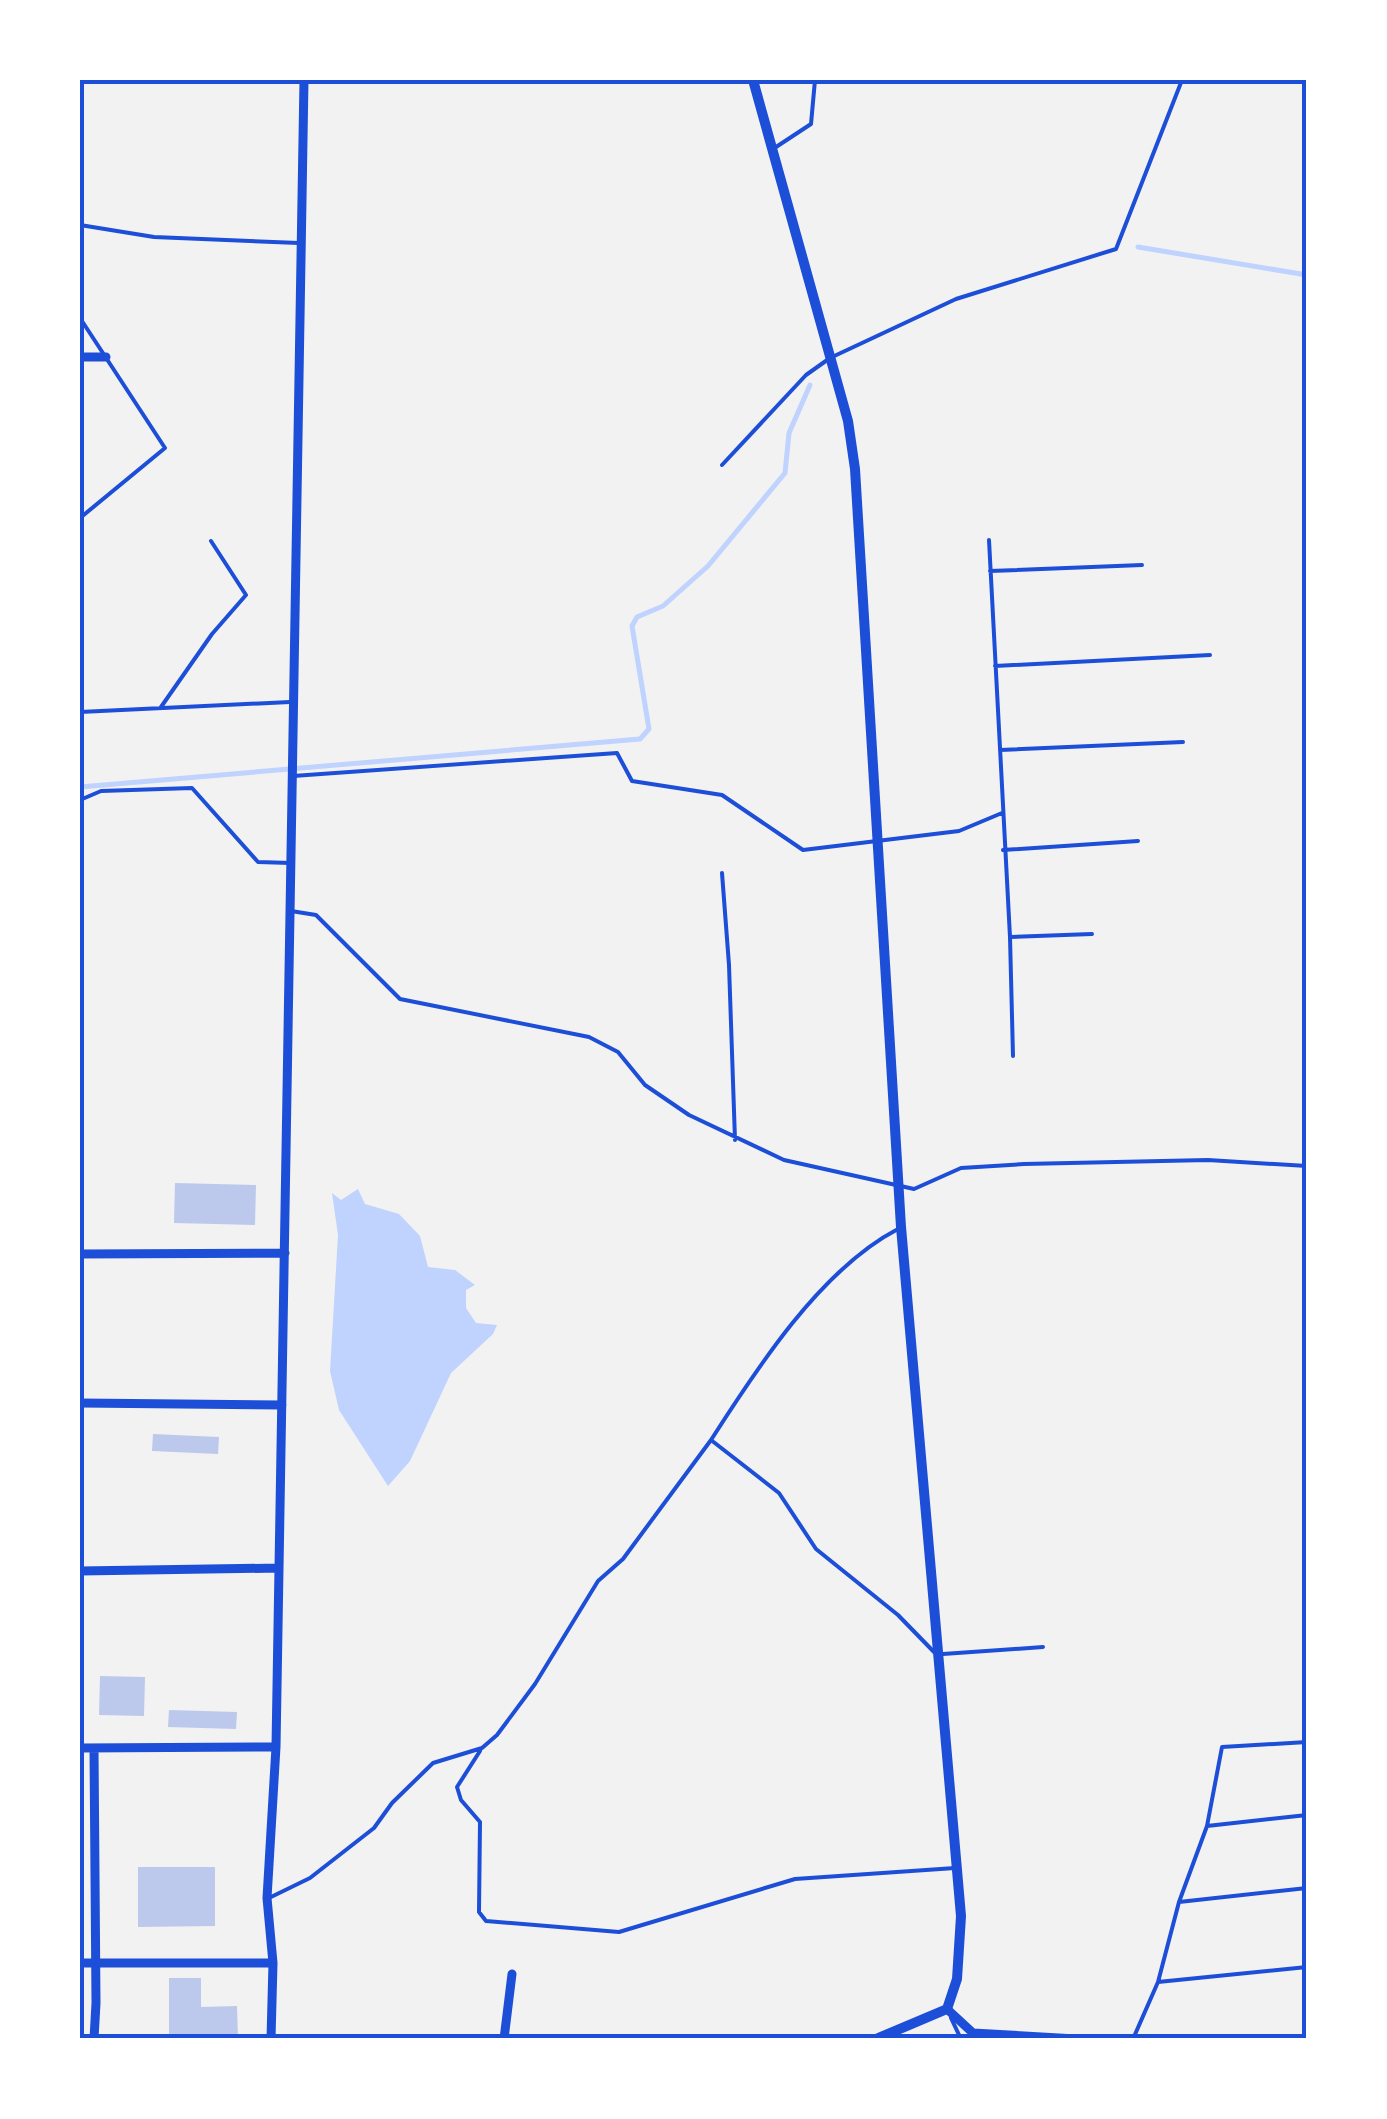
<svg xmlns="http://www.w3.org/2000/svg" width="1387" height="2119" viewBox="0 0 1387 2119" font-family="'Exo 2',sans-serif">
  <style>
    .water { fill: #bfd3fe }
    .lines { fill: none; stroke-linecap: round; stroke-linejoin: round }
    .stream { stroke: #bfd3fe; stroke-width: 5 }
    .building { fill: #bdc9ec }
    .service { stroke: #1d4ed8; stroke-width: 4 }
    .minor { stroke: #1d4ed8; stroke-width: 9 }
    .tertiary { stroke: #1d4ed8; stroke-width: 10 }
    .neatline { fill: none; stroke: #1d4ed8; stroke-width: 4 }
  </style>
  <rect width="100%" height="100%" fill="#f2f2f2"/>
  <path class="water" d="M 358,1189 L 365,1204 L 399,1214 L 420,1236 L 428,1267 L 455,1270 L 475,1285 L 466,1290 L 466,1308 L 476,1323 L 497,1325 L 493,1334 L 451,1373 L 410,1461 L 388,1486 L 339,1410 L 330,1371 L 338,1235 L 332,1193 L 341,1200 Z"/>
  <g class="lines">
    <path class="stream" d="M 1138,247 L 1307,275
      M 80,787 L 640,739 L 649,729 L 632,626 L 637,617 L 663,606 L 708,566 L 785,473 L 789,433 L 810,385"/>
  </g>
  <path class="building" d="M 175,1183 L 256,1185 L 255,1225 L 174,1223 Z
    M 153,1434 L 219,1437 L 218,1454 L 152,1451 Z
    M 100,1676 L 145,1677 L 144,1716 L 99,1715 Z
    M 169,1710 L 237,1712 L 236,1729 L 168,1727 Z
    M 138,1867 L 215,1867 L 215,1926 L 138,1927 Z
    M 169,1978 L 201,1978 L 201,2007 L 237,2006 L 238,2039 L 169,2039 Z"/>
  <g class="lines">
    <path class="service" d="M 773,149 L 811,124 L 815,80
      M 80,225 L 154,237 L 299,243
      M 80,318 L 165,448 L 80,518
      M 722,465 L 806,375 L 830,358 L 956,299 L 1116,249 L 1182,80
      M 989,540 L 1010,937 L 1013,1056
      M 990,571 L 1142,565
      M 995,666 L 1210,655
      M 161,707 L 212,634 L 246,595 L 211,541
      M 80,712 L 290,702
      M 1000,750 L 1183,742
      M 293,776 L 617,753 L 632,781 L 722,795 L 803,850 L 959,831 L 1002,813
      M 80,800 L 101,791 L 192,788 L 258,862 L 291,863
      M 1003,850 L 1138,841
      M 722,873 L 729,965 L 735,1140
      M 291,911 L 316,915 L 400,999 L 589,1037 L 618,1052 L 645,1085 L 689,1115 L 784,1160 L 914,1189 L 961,1168 L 1024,1164 L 1208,1160 L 1307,1166
      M 1010,937 L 1092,934
      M 711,1440 C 757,1368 821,1269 898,1229
      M 943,1654 L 1043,1647
      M 480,1751 L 457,1787 L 461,1800 L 480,1822 L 479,1912 L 486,1921 L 619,1932 L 795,1879 L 955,1868
      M 1207,1826 L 1307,1815
      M 271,1897 L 310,1878 L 374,1828 L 392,1803 L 433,1763 L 482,1748 L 497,1735 L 535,1684 L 598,1581 L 623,1559 L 711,1440 L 779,1493 L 816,1549 L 898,1615 L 934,1652
      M 1179,1902 L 1307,1888
      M 1158,1982 L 1307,1967
      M 951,2018 L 961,2039
      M 1133,2039 L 1158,1982 L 1179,1902 L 1207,1826 L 1222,1747 L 1307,1742"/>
    <path class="minor" d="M 80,357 L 106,357
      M 80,1254 L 285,1253
      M 80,1403 L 282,1405
      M 80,1571 L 279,1568
      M 80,1748 L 276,1747
      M 80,1963 L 273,1963
      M 947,2009 L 973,2033 L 1076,2039
      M 94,2039 L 96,2003 L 94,1748
      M 271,2039 L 273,1963 L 267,1898 L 276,1747 L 304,80
      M 504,2039 L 512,1974"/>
    <path class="tertiary" d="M 753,80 L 848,421 L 855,469 L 901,1227 L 961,1916 L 957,1979 L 947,2009 L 876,2039"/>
  </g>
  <rect width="1387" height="2119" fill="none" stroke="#ffffff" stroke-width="165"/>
  <rect x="82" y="82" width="1222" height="1954" class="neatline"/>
</svg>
